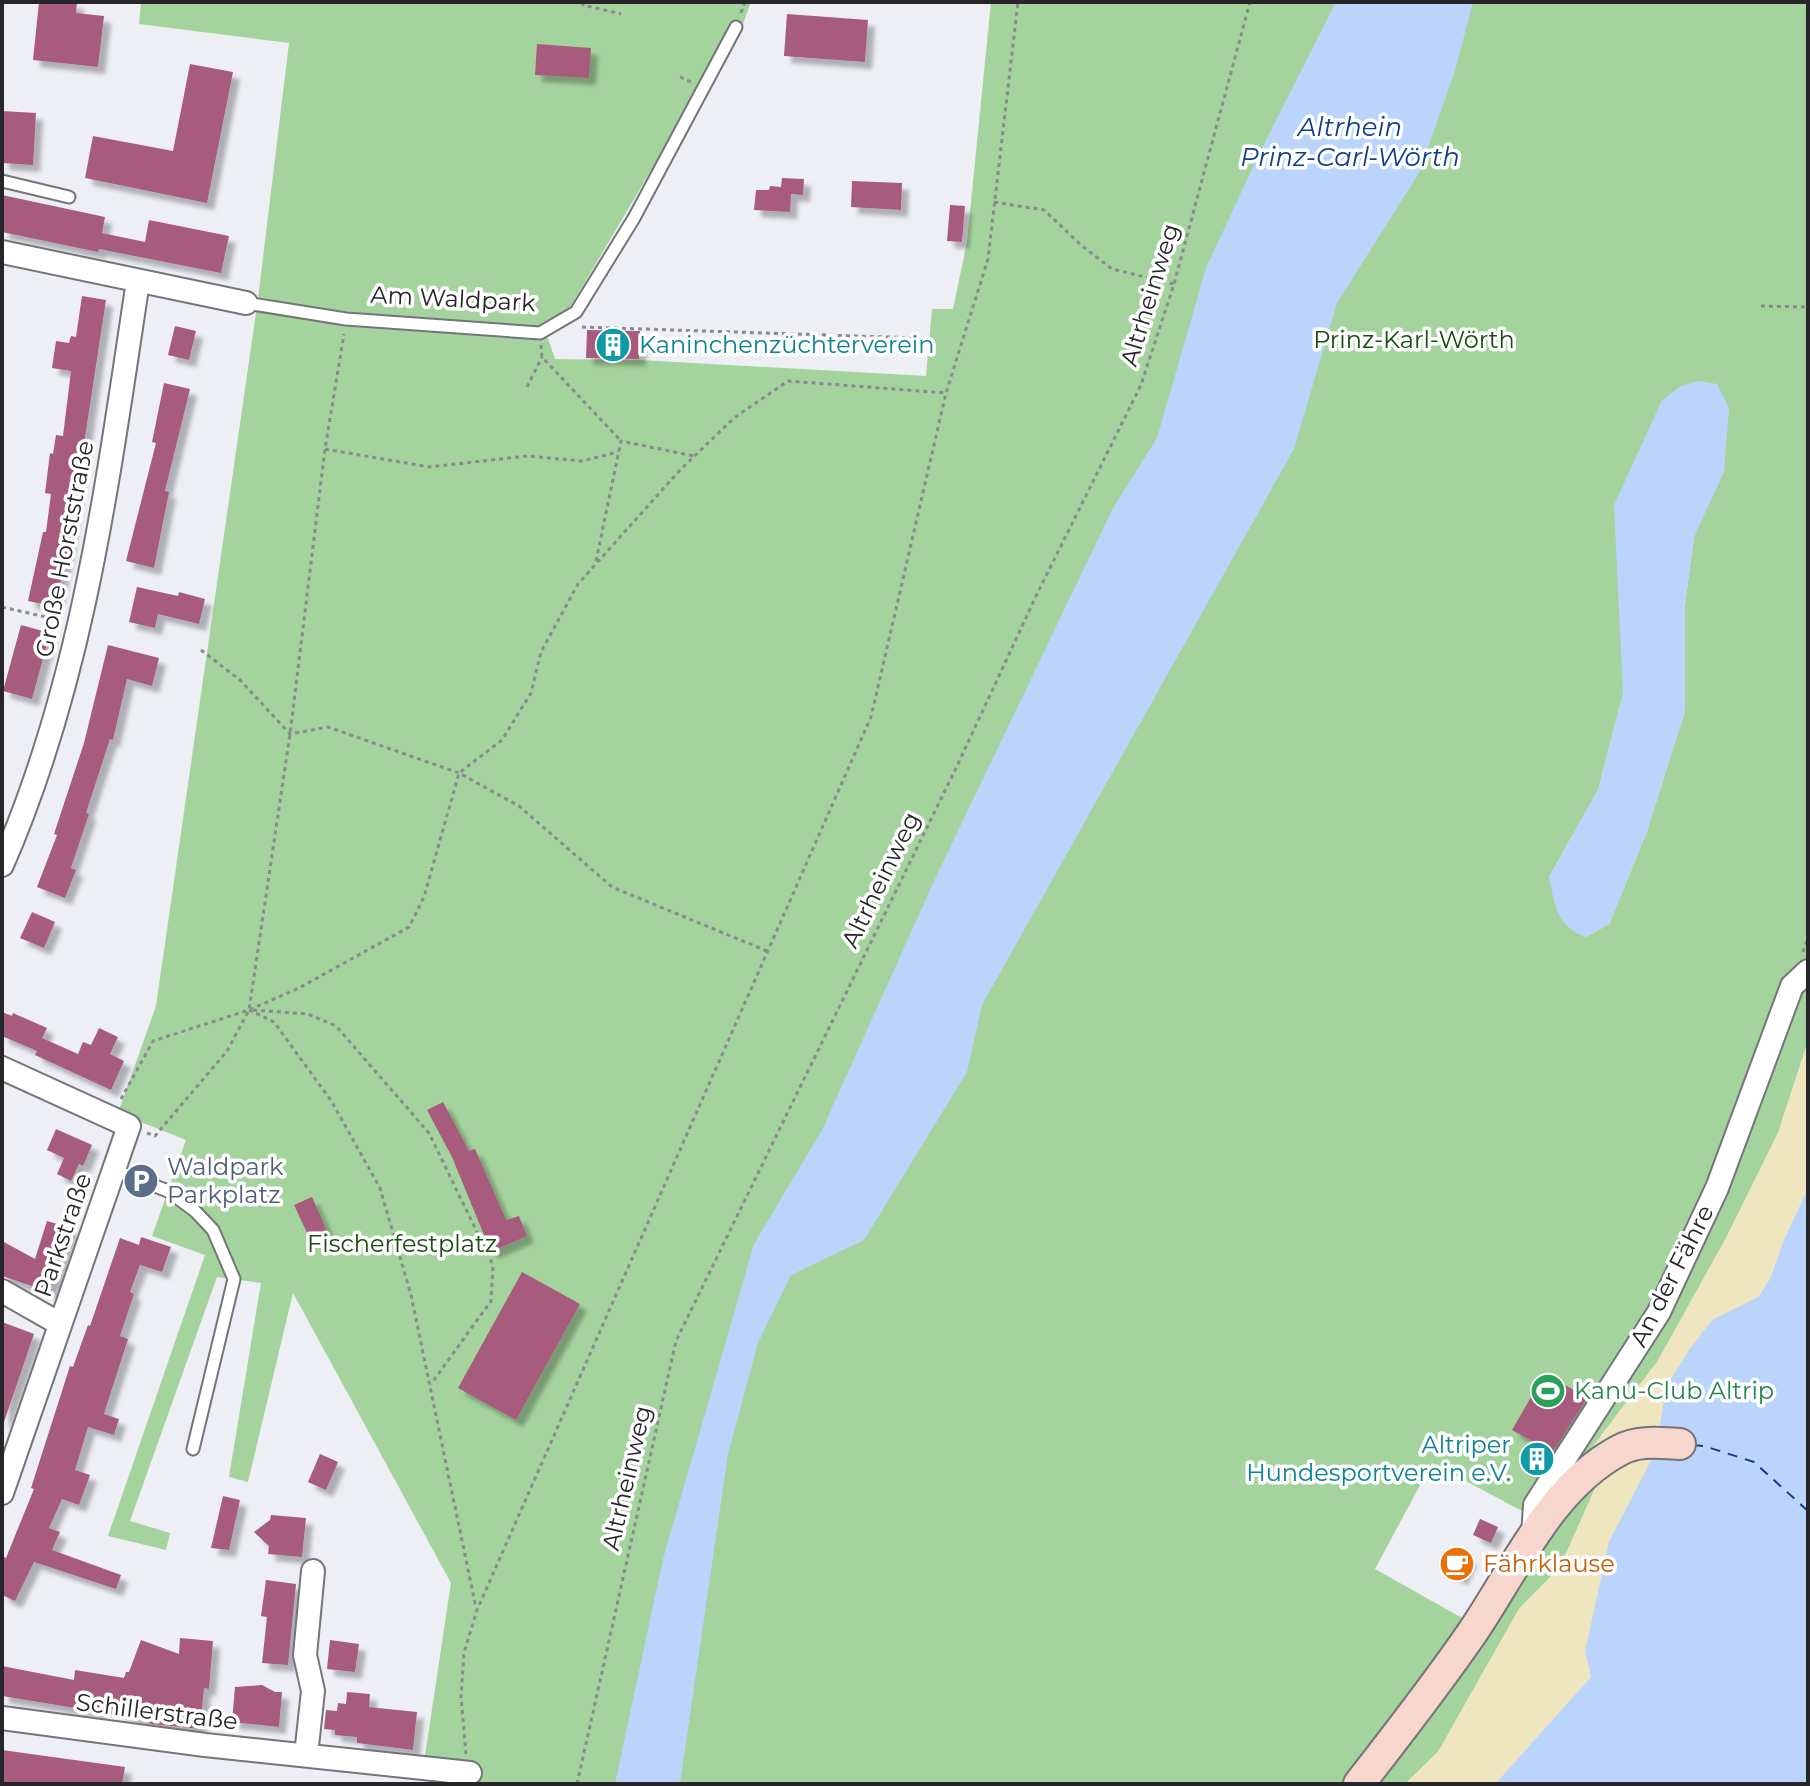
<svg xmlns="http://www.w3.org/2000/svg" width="1810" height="1786" viewBox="0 0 1810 1786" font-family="Montserrat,sans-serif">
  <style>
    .green { fill: #a5d39d; fill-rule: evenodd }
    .sand { fill: #efe6c0 }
    .water { fill: #bad4fc }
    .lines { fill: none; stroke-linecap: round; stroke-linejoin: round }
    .ferry { stroke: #0f3f8a; stroke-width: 2; stroke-dasharray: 10 8; stroke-linecap: butt }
    .building { fill: #a75c7d; filter: url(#shadow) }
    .lane-casing { stroke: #73757a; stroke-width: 15 }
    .street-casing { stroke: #73757a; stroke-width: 26 }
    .secondary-casing { stroke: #73757a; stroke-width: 34 }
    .path { stroke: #898a8e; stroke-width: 3; stroke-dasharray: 4 4; stroke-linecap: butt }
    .lane { stroke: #fff; stroke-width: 11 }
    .street { stroke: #fff; stroke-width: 22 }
    .secondary { stroke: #f6d6cd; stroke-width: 30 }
    .labels { text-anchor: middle; stroke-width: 7; stroke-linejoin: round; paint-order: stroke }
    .street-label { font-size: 24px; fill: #262628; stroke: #fff }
    .park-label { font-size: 24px; fill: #174d0e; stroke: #fff }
    .culture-label { font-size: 24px; fill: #0d838f; stroke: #fff; text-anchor: start }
    .service-label { font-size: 24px; fill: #4e5e75; stroke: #fff; text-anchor: start }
    .leisure-label { font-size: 24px; fill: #27864d; stroke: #fff; text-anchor: start }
    .food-label { font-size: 24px; fill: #c56008; stroke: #fff; text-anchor: start }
    .water-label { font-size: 26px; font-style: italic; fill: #0f3f8a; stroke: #fff }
  </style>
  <defs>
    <filter id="shadow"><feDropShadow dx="7" dy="7" stdDeviation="2" flood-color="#0004"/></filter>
  </defs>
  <rect width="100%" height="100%" fill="#edeff4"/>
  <path class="green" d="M 141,2 L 751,2 L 741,29 L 702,105 L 690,104 L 571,306 L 544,327 L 555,359 L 639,360 L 926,376 L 932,309 L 953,309 L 967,242 L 991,2 L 1808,2 L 1808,1041 L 1778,1133 L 1726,1238 L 1667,1345 L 1657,1362 L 1581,1462 L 1553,1494 L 1556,1455 L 1522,1511 L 1432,1463 L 1375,1569 L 1471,1623 L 1352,1784 L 475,1784 L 476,1768 L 424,1762 L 451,1583 L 293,1293 L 248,1482 L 229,1477 L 261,1283 L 217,1277 L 130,1521 L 170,1533 L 166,1550 L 108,1536 L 205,1255 L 152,1236 L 186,1140 L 118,1113 L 156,1006 L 258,299 L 289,43 L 139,24 ZM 1700,523 L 1694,537 L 1685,604 L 1685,711 L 1646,834 L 1609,924 L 1586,937 L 1549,877 L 1598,790 L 1623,694 Z
    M 1597,1484 L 1560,1567 L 1519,1609 L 1438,1752 L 1405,1784 L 1368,1784 L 1555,1518 Z"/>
  <path class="sand" d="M 1808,1041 L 1808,1188 L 1783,1242 L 1770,1279 L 1758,1297 L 1739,1308 L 1658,1430 L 1581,1462 L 1657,1362 L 1726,1238 L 1778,1133 Z
    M 1656,1451 L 1585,1651 L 1591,1677 L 1495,1784 L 1405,1784 L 1438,1752 L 1519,1609 L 1560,1567 L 1597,1484 L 1612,1469 Z"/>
  <path class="water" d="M 1336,2 L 1473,2 L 1455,71 L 1419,173 L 1337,303 L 1294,449 L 982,1005 L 967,1072 L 864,1240 L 791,1275 L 758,1343 L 728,1454 L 680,1784 L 615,1784 L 663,1559 L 754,1244 L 822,1130 L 934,881 L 1113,508 L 1157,438 L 1206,268 L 1260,152 Z
    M 1699,381 L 1717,384 L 1729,408 L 1724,472 L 1694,537 L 1685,604 L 1685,711 L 1646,834 L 1609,924 L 1586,937 C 1556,926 1555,905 1549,877 L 1598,790 L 1623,694 L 1614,505 L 1662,400 L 1681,386 Z
    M 1808,1188 L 1808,1784 L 1495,1784 L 1591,1677 L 1585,1651 L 1609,1542 L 1656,1451 L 1666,1387 L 1689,1350 L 1712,1320 L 1758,1297 L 1770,1279 L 1783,1242 Z"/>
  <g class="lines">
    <path class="ferry" d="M 1693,1445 L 1704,1446 L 1754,1462 L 1808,1511"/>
  </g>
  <path class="building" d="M 39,2 L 77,2 L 76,13 L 104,16 L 98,67 L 33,60 Z
    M 787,14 L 868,20 L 865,62 L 784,56 Z
    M 537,44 L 591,48 L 589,78 L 535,75 Z
    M 190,64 L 233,72 L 207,203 L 85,178 L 93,136 L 173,151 Z
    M 2,111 L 36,113 L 33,165 L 2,163 Z
    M 782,178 L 804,179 L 803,195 L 791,194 L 790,212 L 754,210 L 756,190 L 769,190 L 770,186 L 781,187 Z
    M 852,181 L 902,183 L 901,210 L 851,207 Z
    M 2,195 L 105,217 L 102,233 L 145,242 L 149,220 L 229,236 L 221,273 L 99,249 L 98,252 L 2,232 Z
    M 950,205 L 965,206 L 962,242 L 947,241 Z
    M 82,296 L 106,300 L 69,542 L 57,599 L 54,599 L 52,606 L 28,601 L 43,532 L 46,532 L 51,494 L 45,493 L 50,453 L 53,454 L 56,435 L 63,436 L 71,371 L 52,368 L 56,341 L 69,343 L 71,336 L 76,337 Z
    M 175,326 L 196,331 L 189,360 L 168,355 Z
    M 587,330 L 640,331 L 639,359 L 586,358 Z
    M 164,383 L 190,389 L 165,491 L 169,492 L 154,568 L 126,561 L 156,443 L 152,442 Z
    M 137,587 L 178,596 L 179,592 L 205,599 L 199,624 L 158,614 L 155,628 L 129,622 Z
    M 21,625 L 50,633 L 32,699 L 3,691 Z
    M 108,645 L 159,658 L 152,686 L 127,679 L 113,740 L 110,739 L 86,813 L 89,814 L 71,868 L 76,870 L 65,898 L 37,887 L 57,835 L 54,834 L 84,743 Z
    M 32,912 L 55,922 L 44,948 L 20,938 Z
    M 2,1012 L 12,1016 L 13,1013 L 47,1028 L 42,1038 L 78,1054 L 83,1042 L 91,1045 L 99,1028 L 118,1037 L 110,1054 L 124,1061 L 111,1090 L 35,1055 L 37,1051 L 2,1036 Z
    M 443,1102 L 469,1151 L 475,1149 L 506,1220 L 519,1216 L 527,1236 L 491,1252 L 452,1157 L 427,1110 Z
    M 56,1129 L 92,1145 L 83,1166 L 79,1164 L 71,1181 L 57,1174 L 64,1158 L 47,1150 Z
    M 312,1197 L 327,1231 L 310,1239 L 294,1205 Z
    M 47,1221 L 71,1228 L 50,1292 L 2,1276 L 2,1241 L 35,1259 Z
    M 141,1237 L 171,1247 L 162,1272 L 140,1265 L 130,1292 L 134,1294 L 120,1336 L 128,1339 L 104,1414 L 119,1419 L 114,1435 L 88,1427 L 75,1470 L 90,1475 L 79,1505 L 62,1499 L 49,1528 L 60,1532 L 52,1550 L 121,1575 L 116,1589 L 34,1562 L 15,1601 L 2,1595 L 2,1556 L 6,1558 L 34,1489 L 31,1488 L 70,1366 L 73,1367 L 88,1325 L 90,1326 L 120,1238 L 139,1245 Z
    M 522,1272 L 580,1304 L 516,1420 L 458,1388 Z
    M 2,1322 L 34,1334 L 4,1422 L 2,1421 Z
    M 1545,1373 L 1587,1398 L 1538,1475 L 1519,1464 L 1532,1441 L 1512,1430 Z
    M 320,1454 L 338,1462 L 326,1490 L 308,1482 Z
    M 223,1496 L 240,1500 L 229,1550 L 211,1548 Z
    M 271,1515 L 306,1518 L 302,1557 L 268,1554 L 269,1546 L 254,1532 L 270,1520 Z
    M 1480,1519 L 1498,1527 L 1491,1543 L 1473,1535 Z
    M 1453,1551 L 1470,1558 L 1461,1578 L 1444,1570 Z
    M 266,1580 L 296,1584 L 288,1665 L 262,1663 L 267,1617 L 261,1616 Z
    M 180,1638 L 213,1641 L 209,1689 L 204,1688 L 200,1729 L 152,1724 L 100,1705 L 99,1712 L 2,1696 L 2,1666 L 74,1680 L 75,1670 L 124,1678 L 126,1672 L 129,1672 L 141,1640 L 179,1654 Z
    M 330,1640 L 359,1644 L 355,1672 L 327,1669 Z
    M 262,1685 L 275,1692 L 282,1692 L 279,1727 L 232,1722 L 235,1687 Z
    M 347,1692 L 370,1694 L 369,1707 L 417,1712 L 413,1750 L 357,1743 L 357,1737 L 335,1735 L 335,1730 L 324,1729 L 326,1710 L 337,1711 L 338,1703 L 346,1704 Z
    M 2,1750 L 125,1767 L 122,1784 L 2,1784 Z"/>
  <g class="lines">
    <defs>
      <path id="lane" d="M 2,181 L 69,197
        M 246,303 L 346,319 L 540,333 L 576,312 L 634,218 L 736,27
        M 113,1170 L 168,1191 L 195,1211 L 213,1230 L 234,1279 L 193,1449"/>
      <path id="street" d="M 2,252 L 246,303
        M 2,865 C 83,680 108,479 138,281
        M 2,1068 L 129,1126 L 2,1493
        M 2,1291 L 60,1324
        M 1533,1537 L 1535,1505 L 1659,1312 L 1717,1188 L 1792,986 L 1808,971
        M 2,1718 L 205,1745 L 470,1773
        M 306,1755 L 313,1691 L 305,1655 L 313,1571"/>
      <path id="secondary" d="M 1359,1784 C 1398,1734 1436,1685 1472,1633 C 1515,1570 1550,1487 1620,1450 C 1638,1440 1660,1443 1680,1444"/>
    </defs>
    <use href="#lane" class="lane-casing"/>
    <use href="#street" class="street-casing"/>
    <use href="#secondary" class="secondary-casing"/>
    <path class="path" d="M 584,2 L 583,5 L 621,14
      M 741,13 L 745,2
      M 680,77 L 691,82
      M 994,202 L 1044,210 L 1082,246 L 1112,269 L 1174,284
      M 1761,306 L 1808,307
      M 582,327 L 918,338
      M 541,345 L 542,357 L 621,441
      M 527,387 L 542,357
      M 325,449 L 429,467 L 527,456 L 582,461 L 618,452
      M 596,561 L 621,441 L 694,456
      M 2,607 L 59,620
      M 201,650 L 240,680 L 290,734 L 328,727 L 459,773 L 519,806 L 612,887 L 767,951
      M 1803,952 L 1808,937
      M 249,1010 L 274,1022 L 332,1102 L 380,1188 L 411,1295 L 476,1608
      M 253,1010 L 308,1014 L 336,1026 L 429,1133 L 493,1265 L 491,1301 L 431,1384
      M 121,1099 L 153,1041 L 249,1010 L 299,988 L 409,927 L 424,897 L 459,773 L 502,740 L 531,693 L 541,652 L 578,584 L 680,470 L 734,418 L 788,381 L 946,393
      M 147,1133 L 155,1136 L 227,1051 L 249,1010 L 290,734 L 325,449 L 344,334
      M 466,1754 L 461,1697 L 464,1653 L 477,1610 L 871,717 L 946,393 L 988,259 L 1018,2
      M 577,1784 L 676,1341 L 958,764 L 1037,594 L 1141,385 L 1174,284 L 1250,2"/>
    <use href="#lane" class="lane"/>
    <use href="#street" class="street"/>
    <use href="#secondary" class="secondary"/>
  </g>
  <defs>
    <symbol id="building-disc" viewBox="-11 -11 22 22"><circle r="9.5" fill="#0f9aa8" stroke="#fff"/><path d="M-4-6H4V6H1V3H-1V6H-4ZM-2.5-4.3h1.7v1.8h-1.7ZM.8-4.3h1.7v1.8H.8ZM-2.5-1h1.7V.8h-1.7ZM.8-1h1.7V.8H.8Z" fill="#fff"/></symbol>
    <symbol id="parking-disc" viewBox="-11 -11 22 22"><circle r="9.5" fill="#5c6f8a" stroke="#fff"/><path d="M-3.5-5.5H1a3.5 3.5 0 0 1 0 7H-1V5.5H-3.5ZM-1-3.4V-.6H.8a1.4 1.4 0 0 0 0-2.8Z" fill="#fff"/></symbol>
    <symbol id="stadium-disc" viewBox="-11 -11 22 22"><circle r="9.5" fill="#2e9e5b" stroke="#fff"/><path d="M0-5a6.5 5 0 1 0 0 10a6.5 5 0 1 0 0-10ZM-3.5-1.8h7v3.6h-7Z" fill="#fff"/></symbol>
    <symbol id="cafe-disc" viewBox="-11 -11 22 22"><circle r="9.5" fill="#e8710a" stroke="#fff"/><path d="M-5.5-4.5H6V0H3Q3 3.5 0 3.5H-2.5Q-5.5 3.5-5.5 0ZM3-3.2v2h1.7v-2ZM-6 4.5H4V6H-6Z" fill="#fff"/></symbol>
  </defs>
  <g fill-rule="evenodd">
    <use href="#building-disc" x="593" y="325" width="40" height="40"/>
    <use href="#parking-disc" x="121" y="1161" width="40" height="40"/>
    <use href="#stadium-disc" x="1528" y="1371" width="40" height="40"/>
    <use href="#building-disc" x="1517" y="1439" width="40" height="40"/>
    <use href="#cafe-disc" x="1437" y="1544" width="40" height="40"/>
  </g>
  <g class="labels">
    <g class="street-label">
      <text transform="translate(1150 295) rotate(-73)" y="8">Altrheinweg</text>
      <text transform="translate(453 299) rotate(3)" y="8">Am Waldpark</text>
      <text transform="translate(65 549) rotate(-79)" y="8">Große Horststraße</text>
      <text transform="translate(881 880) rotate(-64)" y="8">Altrheinweg</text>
      <text transform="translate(63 1235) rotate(-71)" y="8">Parkstraße</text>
      <text transform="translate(1672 1276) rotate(-63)" y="8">An der Fähre</text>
      <text transform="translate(627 1478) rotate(-77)" y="8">Altrheinweg</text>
      <text transform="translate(157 1712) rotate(7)" y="8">Schillerstraße</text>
    </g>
    <g class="park-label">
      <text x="1414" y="348">Prinz-Karl-Wörth</text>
      <text x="402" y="1252">Fischerfestplatz</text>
    </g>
    <g class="culture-label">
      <text x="639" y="353">Kaninchenzüchterverein</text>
      <text x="1511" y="1453" text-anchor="end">Altriper<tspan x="1511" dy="28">Hundesportverein e.V.</tspan></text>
    </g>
    <g class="service-label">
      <text x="167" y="1175">Waldpark<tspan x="167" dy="28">Parkplatz</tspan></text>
    </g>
    <g class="leisure-label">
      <text x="1574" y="1399">Kanu-Club Altrip</text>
    </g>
    <g class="food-label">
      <text x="1483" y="1572">Fährklause</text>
    </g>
    <g class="water-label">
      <text x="1350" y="136">Altrhein<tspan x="1350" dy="30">Prinz-Carl-Wörth</tspan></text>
    </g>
  </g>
  <rect width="1810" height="1786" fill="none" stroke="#262628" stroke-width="8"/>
</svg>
